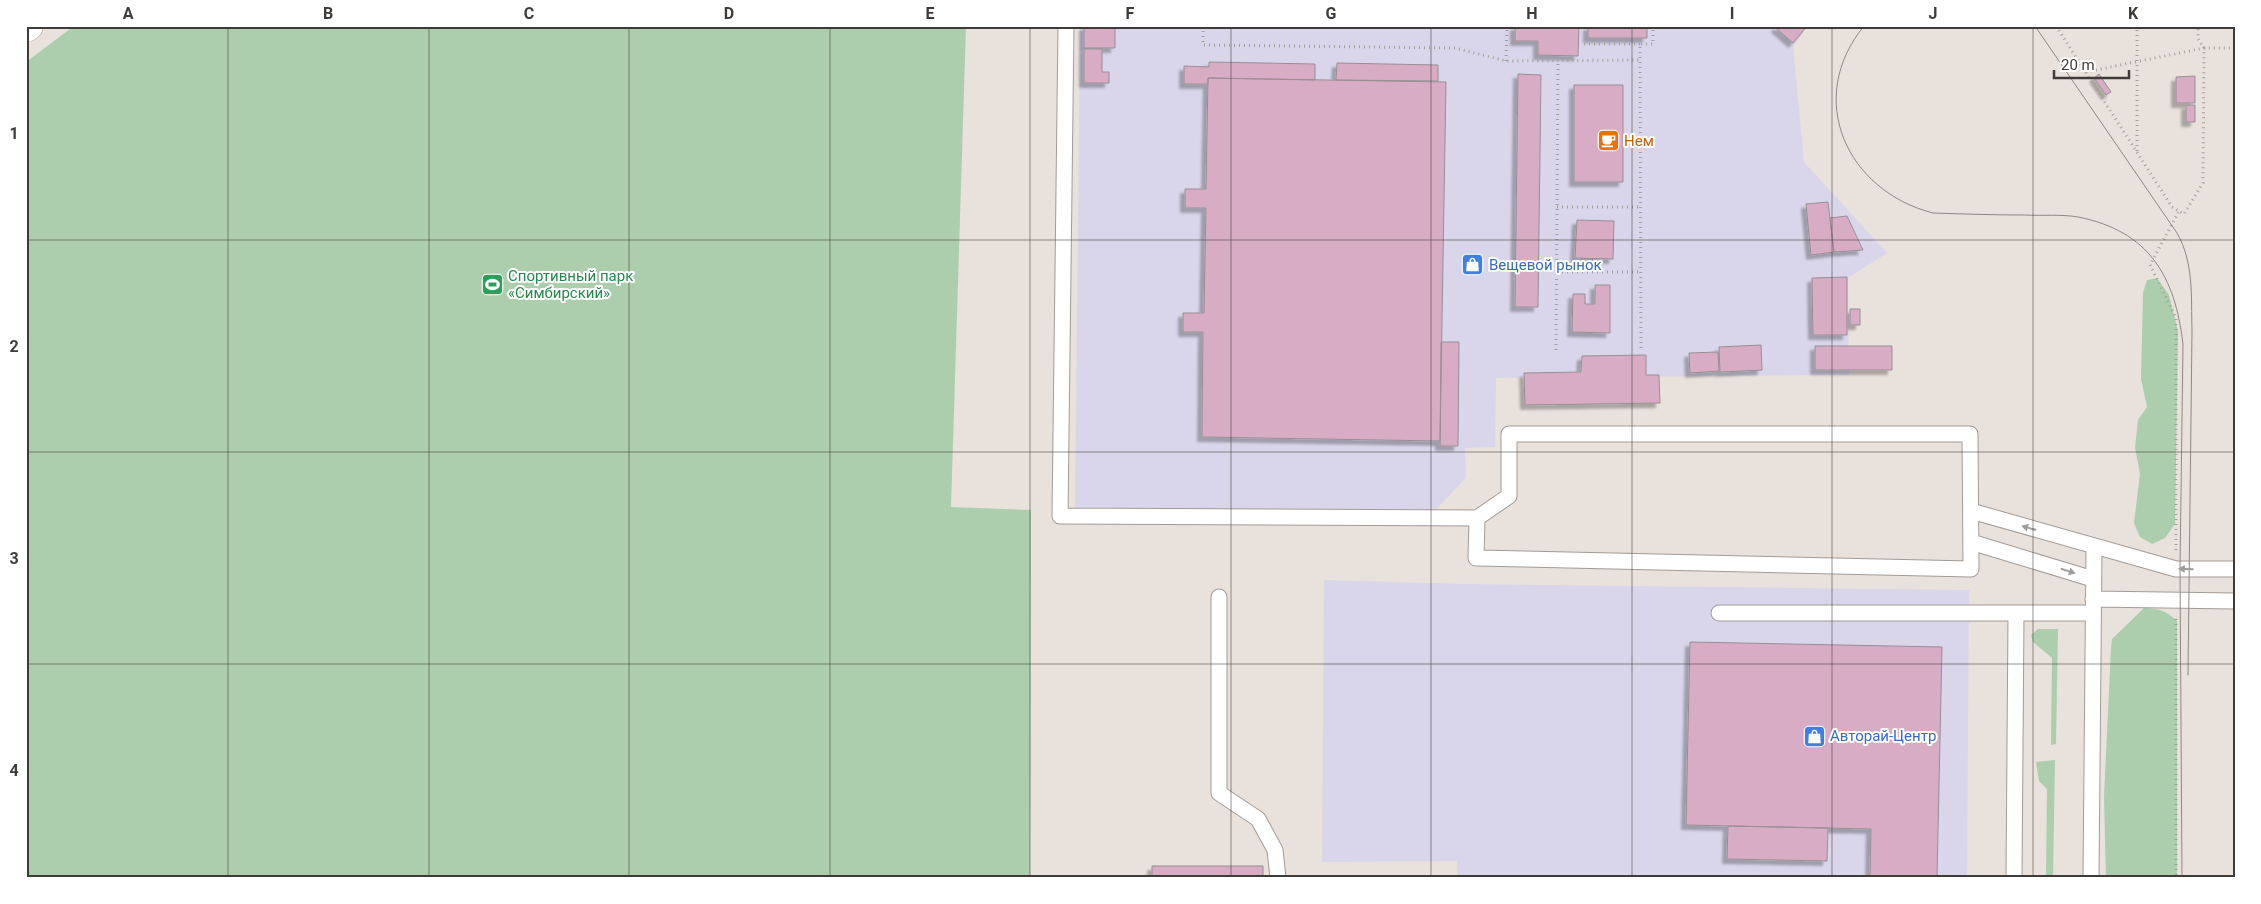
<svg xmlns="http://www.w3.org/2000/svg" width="2261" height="904" viewBox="0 0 2261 904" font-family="Roboto,sans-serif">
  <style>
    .commercial { fill: #d9d6eb }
    .green { fill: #acceac }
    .building { fill: #d9acc6; stroke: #978f93; filter: url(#shadow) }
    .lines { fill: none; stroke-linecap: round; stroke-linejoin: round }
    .lane-casing { stroke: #a29b96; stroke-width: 17 }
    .street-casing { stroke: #a29b96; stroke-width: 29 }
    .path { stroke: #a59f9c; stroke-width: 3; stroke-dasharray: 1 4; stroke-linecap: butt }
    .lane { stroke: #fff; stroke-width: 15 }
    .street { stroke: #fff; stroke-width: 28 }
    .tram { stroke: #8d8884; stroke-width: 1 }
    .oneway { fill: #9e9d9c }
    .grid { fill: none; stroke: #3e3b39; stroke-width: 1; stroke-opacity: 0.55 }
    .labels { text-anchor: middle; stroke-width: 4; stroke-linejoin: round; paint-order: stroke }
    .food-label { font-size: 15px; fill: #c56008; stroke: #fff; text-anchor: start }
    .shop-label { font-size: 15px; fill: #366cbe; stroke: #fff; text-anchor: start }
    .leisure-label { font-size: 15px; fill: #27864d; stroke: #fff; text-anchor: start }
    .neatline { fill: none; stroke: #3e3b39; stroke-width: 2 }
    .grid-label { font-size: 16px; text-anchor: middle; font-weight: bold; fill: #3e3b39 }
  </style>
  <defs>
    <filter id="shadow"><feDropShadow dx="-4.5" dy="4.5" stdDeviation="1" flood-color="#0004"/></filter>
  </defs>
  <rect width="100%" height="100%" fill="#e9e1dc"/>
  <path class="commercial" d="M 1080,26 L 1808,26 L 1793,46 L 1804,162 L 1887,253 L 1848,278 L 1849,375 L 1496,378 L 1495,447 L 1465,448 L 1466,478 L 1436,509 L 1075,510 Z
    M 1324,580 L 1464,584 L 1969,590 L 1967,878 L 1457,878 L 1457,861 L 1322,862 Z"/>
  <path class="green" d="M 74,26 L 966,26 L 951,507 L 1031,510 L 1030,878 L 26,878 L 26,62 Z
    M 2157,278 L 2169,295 L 2178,331 L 2175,524 L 2165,538 L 2152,544 L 2140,537 L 2134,523 L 2140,474 L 2135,448 L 2138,420 L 2147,407 L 2141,379 L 2143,293 L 2147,280 Z
    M 2144,608 C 2158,608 2167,611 2177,621 L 2177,878 L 2106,878 L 2104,797 L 2111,648 L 2112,639 Z
    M 2038,629 L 2058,629 L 2056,744 L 2051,745 L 2052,658 L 2033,642 L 2031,635 Z
    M 2055,760 L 2053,878 L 2046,878 L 2047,789 L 2039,781 L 2036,762 Z"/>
  <path class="building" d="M 1084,26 L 1115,26 L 1115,48 L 1084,48 Z
    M 1515,26 L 1579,26 L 1578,56 L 1538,55 L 1538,41 L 1515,41 Z
    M 1588,26 L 1647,26 L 1647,38 L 1588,38 Z
    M 1777,26 L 1807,26 L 1793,43 L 1776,28 Z
    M 1084,49 L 1102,49 L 1102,72 L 1109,72 L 1109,83 L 1084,83 Z
    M 1209,62 L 1315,64 L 1315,80 L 1208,78 L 1208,84 L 1184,84 L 1184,66 L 1209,67 Z
    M 1337,63 L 1438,65 L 1438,81 L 1336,80 Z
    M 1518,74 L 1541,75 L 1538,307 L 1515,307 Z
    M 2099,74 L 2111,92 L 2106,95 L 2094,78 Z
    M 2195,76 L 2195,103 L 2176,103 L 2176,77 Z
    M 1208,78 L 1446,82 L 1440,441 L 1202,437 L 1203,332 L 1183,332 L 1183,313 L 1204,313 L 1206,208 L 1185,208 L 1185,189 L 1206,189 Z
    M 1574,85 L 1623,85 L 1623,182 L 1574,182 Z
    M 2186,105 L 2195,105 L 2195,122 L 2186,122 Z
    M 1828,202 L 1834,252 L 1811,255 L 1806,204 Z
    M 1847,216 L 1863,250 L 1834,252 L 1830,218 Z
    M 1577,220 L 1614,221 L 1613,259 L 1575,258 Z
    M 1847,277 L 1847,335 L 1813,335 L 1812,278 Z
    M 1595,285 L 1610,285 L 1610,333 L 1572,332 L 1573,294 L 1585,294 L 1585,304 L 1595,304 Z
    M 1850,309 L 1860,309 L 1860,325 L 1850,325 Z
    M 1441,342 L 1459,342 L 1458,446 L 1440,446 Z
    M 1761,345 L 1762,370 L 1720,372 L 1719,347 Z
    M 1815,346 L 1892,346 L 1892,370 L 1815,370 Z
    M 1718,352 L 1719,371 L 1690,373 L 1689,353 Z
    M 1646,355 L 1646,375 L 1659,375 L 1660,403 L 1525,405 L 1524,373 L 1581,372 L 1582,356 Z
    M 1690,642 L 1942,647 L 1937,878 L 1870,878 L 1871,829 L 1686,825 Z
    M 1728,826 L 1828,828 L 1827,861 L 1727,859 Z
    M 1152,866 L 1263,866 L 1263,878 L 1152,878 Z"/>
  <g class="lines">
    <defs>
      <path id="lane" d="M 1066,26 L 1060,516 L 1477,518 L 1476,558 L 1971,569 L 1970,434 L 1509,434 L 1509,496 L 1477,518
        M 1971,511 L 2176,569 L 2235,569
        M 1971,542 L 2093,579
        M 1219,597 L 1219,793 L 1258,819 L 1275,850 L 1278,878
        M 2093,599 L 2235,601
        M 1719,613 L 2093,613
        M 2014,878 L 2016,614
        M 2091,878 L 2094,547"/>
      <path id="street" d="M 26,28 L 29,26"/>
    </defs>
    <use href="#lane" class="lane-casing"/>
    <use href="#street" class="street-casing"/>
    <path class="path" d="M 1203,26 L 1203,45 L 1455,48 L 1506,61 L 1641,60
      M 2056,26 L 2172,207 L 2184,214 L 2203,183 L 2204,48 L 2235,48
      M 1584,44 L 1640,44
      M 1506,61 L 1507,26
      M 2086,72 L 2204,48 L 2198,39 L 2198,26
      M 2137,151 L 2137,26
      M 1557,207 L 1641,207
      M 1557,272 L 1641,272
      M 1641,348 L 1640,44 L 1653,44 L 1653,26
      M 1556,350 L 1558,61
      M 2176,550 L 2176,318 L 2150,265 L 2179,211
      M 2176,619 L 2176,878"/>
    <use href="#lane" class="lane"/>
    <use href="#street" class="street"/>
    <path class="tram" d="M 1864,26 C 1804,99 1847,191 1933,213 C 1964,214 1994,215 2025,215 C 2042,216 2061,214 2078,217 C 2149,231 2175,276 2183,344 L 2180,569 L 2182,878
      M 2035,26 L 2177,233 C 2194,263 2191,296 2192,331 L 2188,675"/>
  </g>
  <defs><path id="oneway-solid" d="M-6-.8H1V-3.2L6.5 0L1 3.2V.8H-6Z" transform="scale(1.25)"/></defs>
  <g class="oneway">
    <use href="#oneway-solid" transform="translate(2029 528) rotate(-164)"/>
    <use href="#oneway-solid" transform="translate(2186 569) rotate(-179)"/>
    <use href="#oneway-solid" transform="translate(2068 571) rotate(17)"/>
  </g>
  <path class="grid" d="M 228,26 L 228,878M 429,26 L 429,878M 629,26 L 629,878M 830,26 L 830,878M 1030,26 L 1030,878M 1231,26 L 1231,878M 1431,26 L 1431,878M 1632,26 L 1632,878M 1832,26 L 1832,878M 2033,26 L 2033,878M 26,240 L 2235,240M 26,452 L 2235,452M 26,664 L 2235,664"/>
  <defs>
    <symbol id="cafe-square" viewBox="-11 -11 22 22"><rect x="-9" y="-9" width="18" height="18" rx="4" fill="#e8710a" stroke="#fff"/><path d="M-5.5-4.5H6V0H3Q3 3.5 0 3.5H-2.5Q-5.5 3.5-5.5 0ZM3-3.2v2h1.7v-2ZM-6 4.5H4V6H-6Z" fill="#fff"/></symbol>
    <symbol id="shop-square" viewBox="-11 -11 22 22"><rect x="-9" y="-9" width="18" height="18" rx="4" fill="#3f7fe0" stroke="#fff"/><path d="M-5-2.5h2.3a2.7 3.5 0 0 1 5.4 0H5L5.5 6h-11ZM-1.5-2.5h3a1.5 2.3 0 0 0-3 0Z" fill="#fff"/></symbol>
    <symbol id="stadium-square" viewBox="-11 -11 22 22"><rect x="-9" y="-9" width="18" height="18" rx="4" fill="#2e9e5b" stroke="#fff"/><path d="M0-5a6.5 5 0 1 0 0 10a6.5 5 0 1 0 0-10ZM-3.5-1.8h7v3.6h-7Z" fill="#fff"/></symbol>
  </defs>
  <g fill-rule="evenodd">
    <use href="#cafe-square" x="1596" y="128" width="25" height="25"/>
    <use href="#shop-square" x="1460" y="252" width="25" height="25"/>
    <use href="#stadium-square" x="480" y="272" width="25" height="25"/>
    <use href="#shop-square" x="1802" y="724" width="25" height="25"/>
  </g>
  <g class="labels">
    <g class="food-label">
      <text x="1624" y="146">Нем</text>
    </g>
    <g class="shop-label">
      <text x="1489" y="270">Вещевой рынок</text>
      <text x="1830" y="741">Авторай-Центр</text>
    </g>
    <g class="leisure-label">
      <text x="508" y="281">Спортивный парк<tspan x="508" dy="17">«Симбирский»</tspan></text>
    </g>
  </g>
  <rect width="2261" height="904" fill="none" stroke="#ffffff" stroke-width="55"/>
  <path d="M2054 70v8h75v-8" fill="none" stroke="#3e3b39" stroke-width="2.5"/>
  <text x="2061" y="70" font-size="15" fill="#3e3b39" stroke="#ffffff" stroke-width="4" paint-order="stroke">20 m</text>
  <rect x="28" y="28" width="2206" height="848" class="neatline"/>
  <g class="grid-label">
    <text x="128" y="19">A</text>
    <text x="328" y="19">B</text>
    <text x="529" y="19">C</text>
    <text x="729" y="19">D</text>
    <text x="930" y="19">E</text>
    <text x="1130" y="19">F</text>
    <text x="1331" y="19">G</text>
    <text x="1532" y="19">H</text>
    <text x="1732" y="19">I</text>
    <text x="1933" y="19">J</text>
    <text x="2133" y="19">K</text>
    <text x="14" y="139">1</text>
    <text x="14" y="352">2</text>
    <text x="14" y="564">3</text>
    <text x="14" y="776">4</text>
  </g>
</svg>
